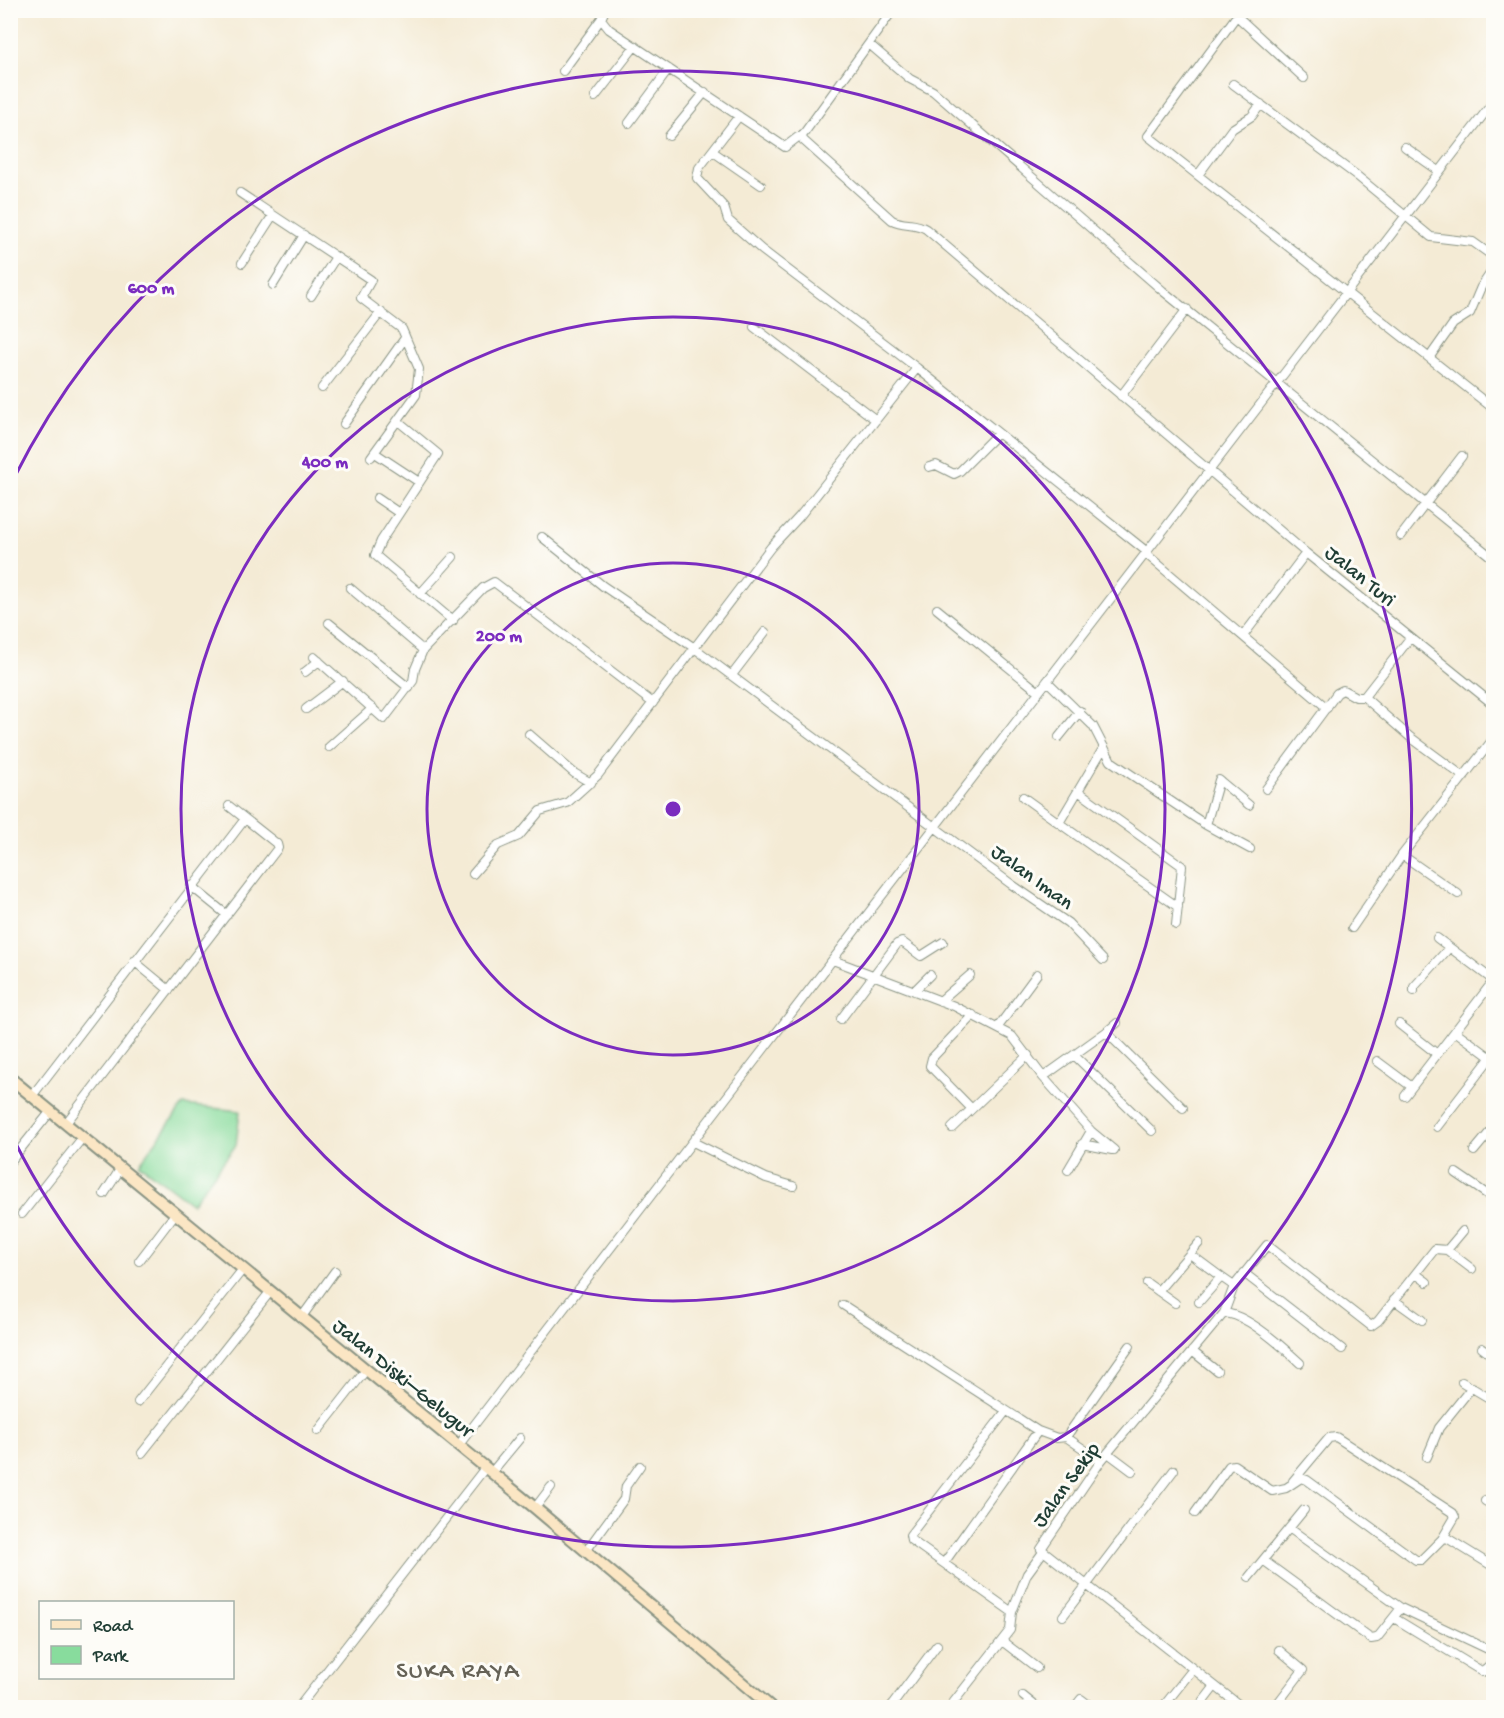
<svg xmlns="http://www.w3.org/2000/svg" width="1504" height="1718" viewBox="0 0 1504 1718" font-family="'Gochi Hand',sans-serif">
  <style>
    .green { fill: #88dc9d; stroke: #548c68; stroke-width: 1.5 }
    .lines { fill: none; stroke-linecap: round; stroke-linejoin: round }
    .minor-casing { stroke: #8a9484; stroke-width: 10 }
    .secondary-casing { stroke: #8a9484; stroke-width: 14 }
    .minor { stroke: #fff; stroke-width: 8 }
    .secondary { stroke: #fbe6c4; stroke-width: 10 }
    .ring { fill: none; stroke: #7b2cbf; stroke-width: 3 }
    .labels { text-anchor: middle; stroke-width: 6; stroke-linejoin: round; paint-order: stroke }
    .street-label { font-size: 21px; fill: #1f3d34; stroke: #fdfcf7 }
    .quarter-label { font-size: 24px; letter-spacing: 1.5px; fill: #656257; stroke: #fdfcf7 }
    .centre { fill: #7b2cbf; stroke: #fdfcf7; stroke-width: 3 }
    .ring-label { font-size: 18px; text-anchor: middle; font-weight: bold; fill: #7b2cbf; stroke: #fdfcf7; stroke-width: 6; stroke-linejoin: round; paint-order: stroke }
  </style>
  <rect width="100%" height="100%" fill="#fdfcf7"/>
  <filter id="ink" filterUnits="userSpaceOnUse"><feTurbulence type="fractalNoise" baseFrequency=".0167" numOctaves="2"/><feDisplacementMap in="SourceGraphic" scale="12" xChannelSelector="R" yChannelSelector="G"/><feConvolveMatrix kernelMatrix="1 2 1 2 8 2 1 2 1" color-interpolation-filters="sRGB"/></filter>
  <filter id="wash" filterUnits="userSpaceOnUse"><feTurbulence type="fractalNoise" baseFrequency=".008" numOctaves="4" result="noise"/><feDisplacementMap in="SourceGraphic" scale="24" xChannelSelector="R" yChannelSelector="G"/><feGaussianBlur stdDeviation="1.35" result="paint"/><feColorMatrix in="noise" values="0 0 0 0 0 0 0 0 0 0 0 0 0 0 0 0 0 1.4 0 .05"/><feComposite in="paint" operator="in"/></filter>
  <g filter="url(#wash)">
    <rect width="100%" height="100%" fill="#f4ebd5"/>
    <path class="green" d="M 183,1105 L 240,1111 L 236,1145 L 192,1204 L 139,1164 Z"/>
  </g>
  <g filter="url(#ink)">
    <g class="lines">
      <defs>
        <path id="minor" d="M 605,10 L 601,19 L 609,29 L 785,147 L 798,137 L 802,138
          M 893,10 L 802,136 L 803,140 L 892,220 C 904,226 915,222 926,229 L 1306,553 L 1494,705
          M 869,44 L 910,79 L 933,91 L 1163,291 L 1494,559
          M 563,71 L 601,19
          M 1304,78 L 1239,18 L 1235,18 L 1148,136 L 1494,409
          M 1233,84 L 1356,175 L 1431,237 L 1473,242 L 1494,257
          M 595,97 L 635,46
          M 739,116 L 699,168 L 697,178 L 724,207 L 728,220 L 762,250 L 917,368 L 1146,551
          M 629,123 L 669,69
          M 669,136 L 705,92
          M 1405,147 L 1439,171
          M 712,151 L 761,185
          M 1198,175 L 1232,129 L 1252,116 L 1261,104
          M 240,193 L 371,280 L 361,298 L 402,329 L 419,369 L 416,395 L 371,457
          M 242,263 L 273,215
          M 273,285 L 304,235
          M 311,296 L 336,257
          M 754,327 L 876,420
          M 1429,358 L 1453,324 L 1470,313 L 1481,287 L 1494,268
          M 322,388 L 381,312
          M 1121,396 L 1187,309
          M 398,421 L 438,454 L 381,541 L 375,555 L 453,621
          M 344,424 L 405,338
          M 375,453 L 419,482
          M 929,467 L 936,465 L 954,474 L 960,471 L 998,433
          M 377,498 L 399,513
          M 1401,536 L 1462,456
          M 542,537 L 603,586 L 693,647 L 1011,884 L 1068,923 L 1103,960
          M 1145,553 L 1327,708
          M 350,588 L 423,650 L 483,588 L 494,582 L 653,703
          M 420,594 L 453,557
          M 937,609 L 1039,692
          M 329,623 L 409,688
          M 1243,636 L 1306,553
          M 314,657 L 384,719 L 413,681 L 415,669 L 423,650
          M 305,672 L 319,661
          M 732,675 L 765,632
          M 1047,681 L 1093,726 L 1111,761 L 1206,825 L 1219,780 L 1249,805
          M 1364,697 L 1410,737 L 1464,777
          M 306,709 L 343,681
          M 529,734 L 574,773 L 591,783
          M 1059,737 L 1080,711
          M 329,747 L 373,708
          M 1266,789 L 1337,693 L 1343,690 L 1356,697 L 1364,697 L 1410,638
          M 1078,791 L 1182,866 L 1176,925
          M 1023,797 L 1059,823 L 1104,747
          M 1059,823 L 1178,907
          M 1206,825 L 1250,849
          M 473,874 L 498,845 L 519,836 L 540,811 L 567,803 L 598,775 L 771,547 L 799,517 L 917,368
          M 191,886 L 227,915
          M 1458,894 L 1402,855 L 1494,738
          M 1352,928 L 1402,855
          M 1437,938 L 1493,980
          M 833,960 L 954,1006 L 1012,1036 L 1043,1077 L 1091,1131 L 1114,1150
          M 134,961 L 169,990
          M 1494,980 L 1455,1031 L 1494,1060
          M 914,991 L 930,975
          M 1414,991 L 1414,987 L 1449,948
          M 940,1001 L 970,975
          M 841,1019 L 897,944 L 902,942 L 921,956 L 943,942
          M 1399,1024 L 1437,1054
          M 998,1027 L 1037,974
          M 1106,1032 L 1117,1023
          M 1075,1056 L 1152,1131
          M 1377,1061 L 1412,1087
          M 1043,1077 L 1106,1032 L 1183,1108
          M 32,1096 L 245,819
          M 1405,1096 L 1455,1031
          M 971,1108 L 930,1066 L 932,1058 L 973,1015
          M 66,1123 L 278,848 L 277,844 L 229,806
          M 1437,1127 L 1494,1053
          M 952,1128 L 1028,1055
          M 693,1142 L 766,1178 L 793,1186
          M 1082,1144 L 1112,1150
          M 1474,1151 L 1494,1127
          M 10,1162 L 51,1111
          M 1068,1170 L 1091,1131
          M 1456,1173 L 1494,1199
          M 104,1194 L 121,1168
          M 22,1214 L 83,1137
          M 1447,1250 L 1472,1269
          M 1190,1254 L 1221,1277
          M 139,1261 L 175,1214
          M 1244,1273 L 1342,1349
          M 1416,1274 L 1427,1282
          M 1147,1283 L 1175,1303
          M 1158,1291 L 1199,1243
          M 1394,1300 L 1422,1320
          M 1199,1302 L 1221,1277 L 1234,1286
          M 843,1305 L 1038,1431 L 1057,1438 L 1066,1437 L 1101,1461
          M 1224,1313 L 1234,1286 L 1267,1245 L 1371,1326 L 1378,1321 L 1435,1249 L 1447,1250 L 1463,1231
          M 301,1318 L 335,1271
          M 1482,1348 L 1494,1357
          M 1192,1351 L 1217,1371
          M 1462,1382 L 1494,1401
          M 138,1402 L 243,1269
          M 1006,1411 L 910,1535 L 911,1540 L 1012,1612
          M 318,1431 L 366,1370
          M 1066,1437 L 1130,1346
          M 458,1446 L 1494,101
          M 142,1453 L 270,1292
          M 1108,1453 L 1132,1471
          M 1427,1457 L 1439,1428 L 1472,1387
          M 491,1473 L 520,1438
          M 1293,1481 L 1329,1438 L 1336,1437 L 1453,1513 L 1455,1517 L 1442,1539
          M 1485,1501 L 1494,1506
          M 535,1508 L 551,1487
          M 1304,1510 L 1263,1560 L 1371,1639 L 1377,1638 L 1401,1608
          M 1195,1513 L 1229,1466 L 1234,1465 L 1272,1491 L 1286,1488 L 1301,1478 L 1307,1480 L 1416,1560 L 1421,1560 L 1442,1539 L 1447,1538 L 1494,1567
          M 1289,1528 L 1401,1608 L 1494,1652
          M 586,1551 L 624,1499 L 626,1486 L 640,1466
          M 944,1563 L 1038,1431
          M 1249,1577 L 1263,1560
          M 1063,1616 L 1174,1470
          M 1394,1618 L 1483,1672 L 1494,1662
          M 1002,1641 L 1037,1668
          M 1023,1696 L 1038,1708
          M 298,1708 L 485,1468
          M 890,1708 L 937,1645
          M 949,1708 L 1010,1630 L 1012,1612 L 1027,1574 L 1043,1552
          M 1074,1708 L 1081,1699 L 1093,1708
          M 1162,1708 L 1193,1669
          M 1198,1708 L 1215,1686
          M 1243,1708 L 1041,1549 L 1101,1461 L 1224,1313 C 1247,1314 1283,1347 1300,1363
          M 1274,1708 L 1303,1670 L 1279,1650"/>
        <path id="secondary" d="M 10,1078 L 535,1508 L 772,1708"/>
      </defs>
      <use href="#minor" class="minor-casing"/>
      <use href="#secondary" class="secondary-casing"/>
      <use href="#minor" class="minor"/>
      <use href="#secondary" class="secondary"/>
    </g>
  </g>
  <g class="ring">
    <circle cx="673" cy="809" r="246"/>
    <circle cx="673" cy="809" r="492"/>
    <path d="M13 480A738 738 0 1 1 13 1138"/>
  </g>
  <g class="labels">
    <g class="street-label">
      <text transform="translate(1361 575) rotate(39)" y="7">Jalan Turi</text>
      <text transform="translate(1033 876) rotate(36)" y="7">Jalan Iman</text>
      <text transform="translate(404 1377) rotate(39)" y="7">Jalan Diski–Gelugur</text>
      <text transform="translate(1065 1484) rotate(-54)" y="7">Jalan Sekip</text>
    </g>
    <g class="quarter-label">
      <text x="458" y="1677">SUKA RAYA</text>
    </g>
  </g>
  <circle cx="673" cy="809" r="9" class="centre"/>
  <g class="ring-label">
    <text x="151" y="293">600 m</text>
    <text x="325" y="467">400 m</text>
    <text x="499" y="641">200 m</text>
  </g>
  <rect width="1504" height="1718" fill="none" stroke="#fdfcf7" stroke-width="36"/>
  <rect x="39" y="1601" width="195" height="78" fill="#fdfcf7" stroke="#a4b0a9" stroke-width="1.5"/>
  <rect x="51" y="1620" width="30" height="9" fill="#fbe6c4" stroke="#a4b0a9" stroke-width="1.5"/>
  <text x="93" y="1631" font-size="18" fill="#1f3d34">Road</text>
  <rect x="51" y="1646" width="30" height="18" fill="#88dc9d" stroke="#a4b0a9" stroke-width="1.5"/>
  <text x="93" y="1661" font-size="18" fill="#1f3d34">Park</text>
</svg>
